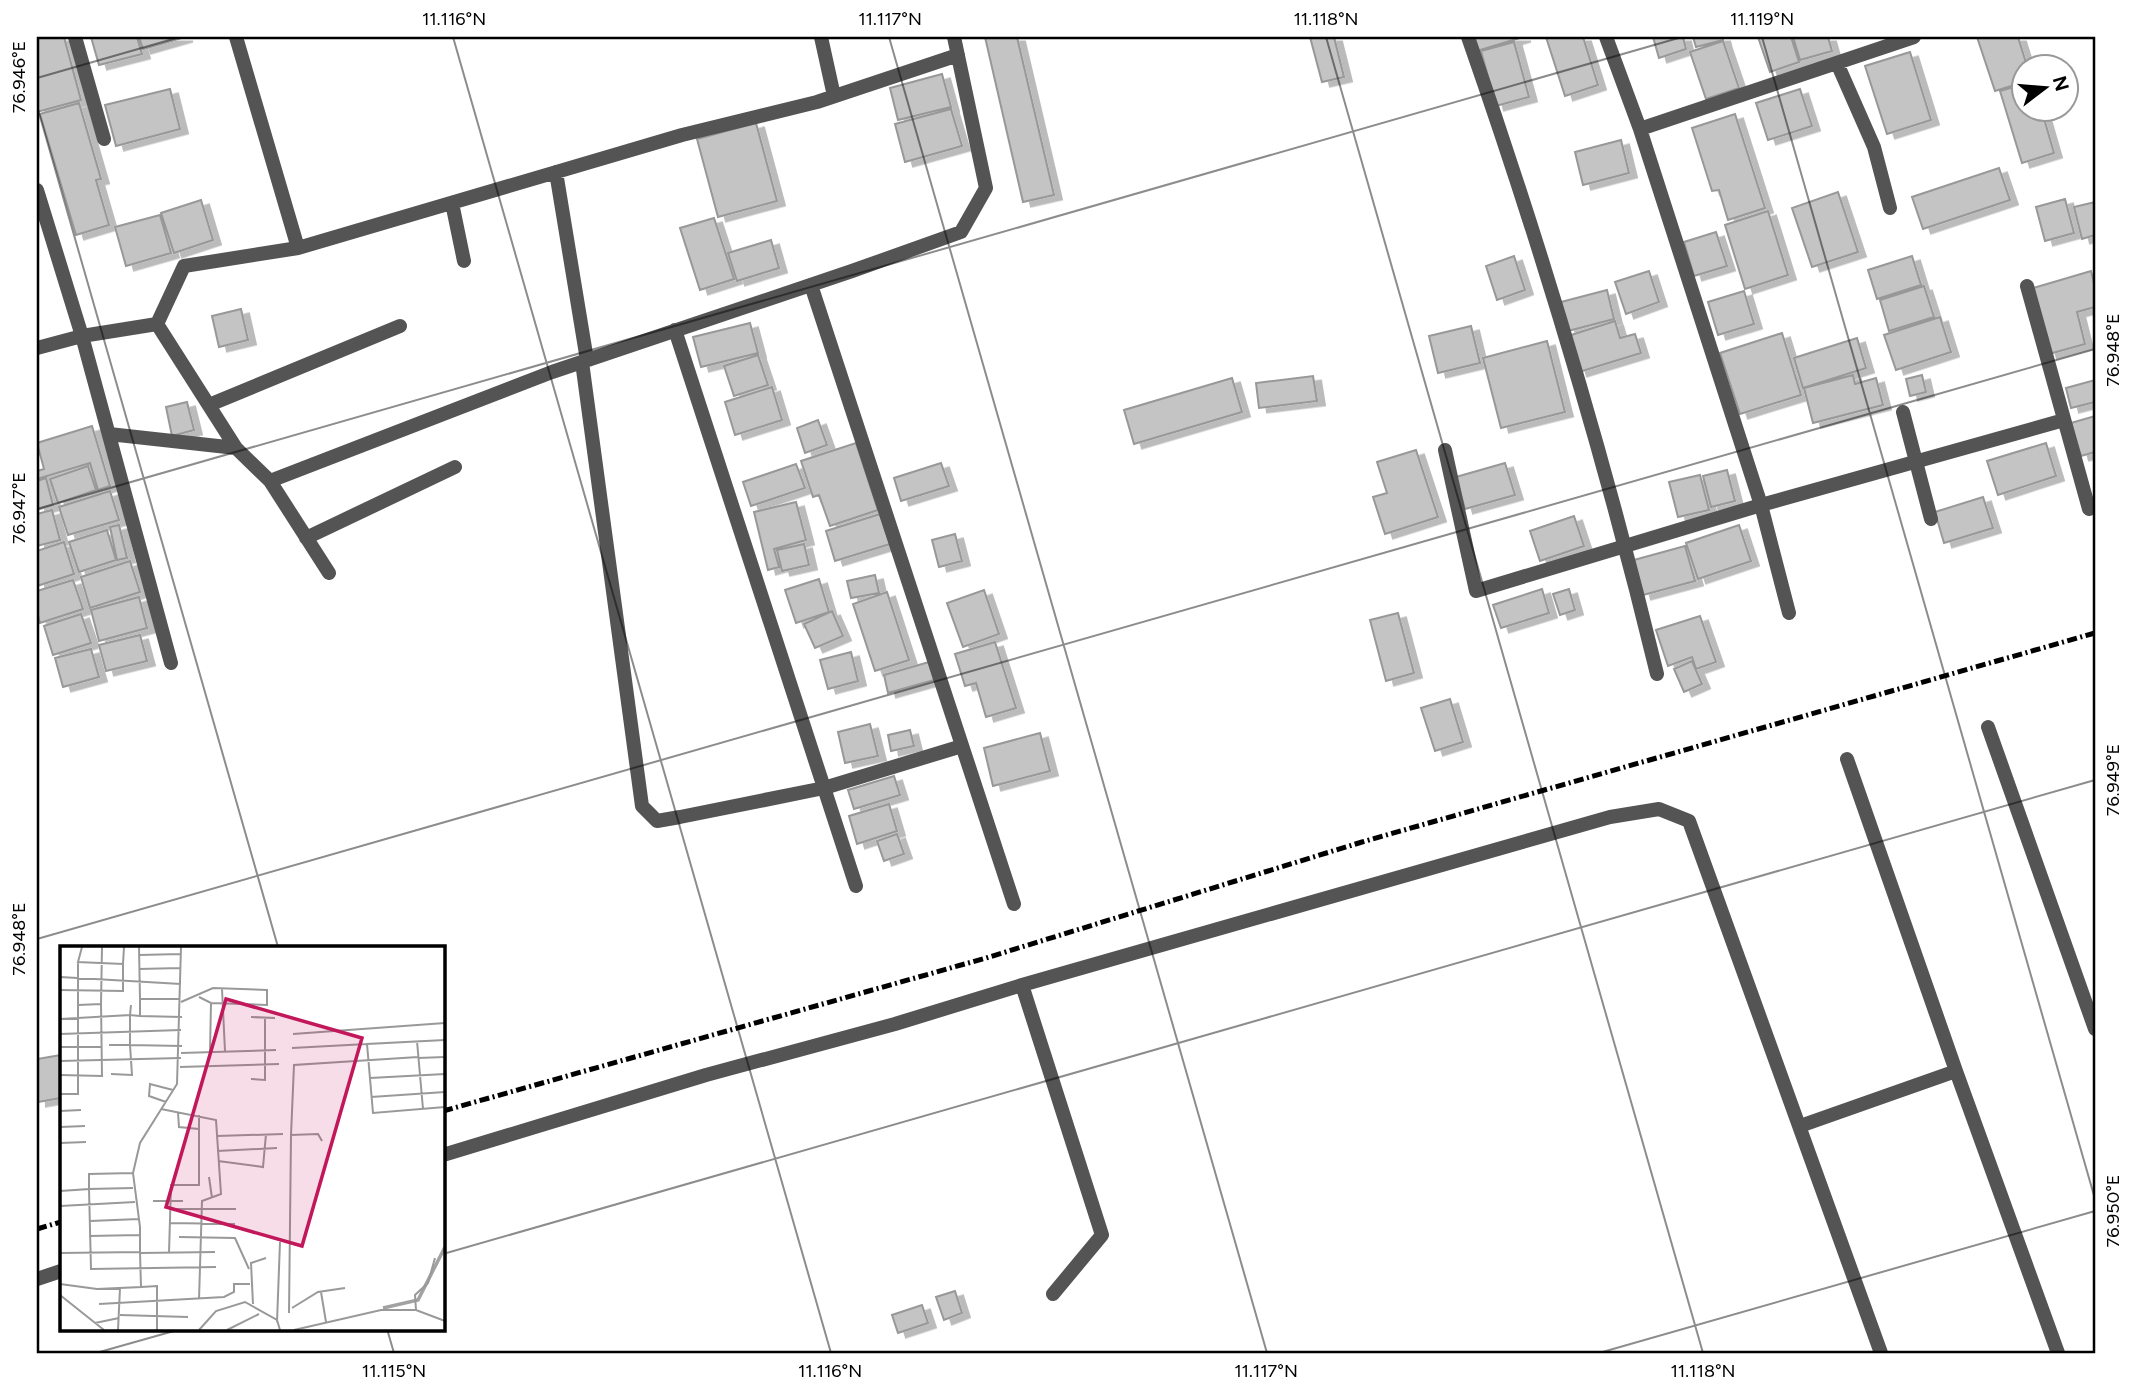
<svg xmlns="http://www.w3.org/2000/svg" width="2132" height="1390" viewBox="0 0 2132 1390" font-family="Figtree,sans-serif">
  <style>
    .building { fill: #c4c4c4; stroke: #989898; stroke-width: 2; filter: url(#shadow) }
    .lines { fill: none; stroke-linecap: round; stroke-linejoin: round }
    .street { stroke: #545454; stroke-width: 14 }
    .rail { stroke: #000; stroke-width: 5; stroke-dasharray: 10 3.5 2 3.5; stroke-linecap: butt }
    .ticks { fill: none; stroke: #000; stroke-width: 2; stroke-opacity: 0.45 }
    .inset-river { fill: none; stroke: #a2a2a2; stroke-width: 3.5 }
    .inset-road { fill: none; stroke: #999; stroke-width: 2 }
    .view { fill: #c2185b; fill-opacity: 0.15; stroke: #c2185b; stroke-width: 3.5 }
    .inset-edge { fill: none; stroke: #000; stroke-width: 3.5 }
    .neatline { fill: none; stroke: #000; stroke-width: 2.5 }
    .ticks-label { font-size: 18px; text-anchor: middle; fill: #000 }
  </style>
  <defs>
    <filter id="shadow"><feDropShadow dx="8" dy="4.5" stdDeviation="0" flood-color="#0004"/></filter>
  </defs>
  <rect width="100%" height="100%" fill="#fff"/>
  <path class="building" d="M 37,37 L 64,37 L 81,100 L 37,112 Z
    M 91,37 L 137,37 L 142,54 L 99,65 Z
    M 139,37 L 185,37 L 143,49 Z
    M 985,37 L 1017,37 L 1054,195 L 1023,202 Z
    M 1310,37 L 1334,37 L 1344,77 L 1322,82 Z
    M 1472,37 L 1523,37 L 1477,51 Z
    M 1546,37 L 1583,37 L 1598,85 L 1565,96 Z
    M 1653,37 L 1683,37 L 1686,49 L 1659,58 Z
    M 1693,37 L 1722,37 L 1723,40 L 1696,47 Z
    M 1758,37 L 1791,37 L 1799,62 L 1770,72 Z
    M 1793,37 L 1828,37 L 1832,51 L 1800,60 Z
    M 1977,37 L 2018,37 L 2027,66 L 2024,66 L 2024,82 L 1995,91 Z
    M 1723,41 L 1739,88 L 1706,99 L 1690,52 Z
    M 1514,42 L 1529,97 L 1496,106 L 1481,51 Z
    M 1910,52 L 1931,120 L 1887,134 L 1865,66 Z
    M 942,74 L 951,107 L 898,120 L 890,88 Z
    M 2024,84 L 2024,108 L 2041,108 L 2054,153 L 2022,163 L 2000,91 Z
    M 170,89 L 180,129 L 116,146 L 105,105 Z
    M 1800,89 L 1812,126 L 1768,140 L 1756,103 Z
    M 79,103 L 101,179 L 96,180 L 109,225 L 76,235 L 40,114 Z
    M 951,109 L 962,146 L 905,162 L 895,124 Z
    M 1735,114 L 1765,208 L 1728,220 L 1719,190 L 1712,191 L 1692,128 Z
    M 756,123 L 777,201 L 718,217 L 697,139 Z
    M 1621,140 L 1629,173 L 1583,185 L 1575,152 Z
    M 1999,168 L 2010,200 L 1923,229 L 1912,197 Z
    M 1838,192 L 1858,252 L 1812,267 L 1792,208 Z
    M 2065,199 L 2074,233 L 2045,241 L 2036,207 Z
    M 201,200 L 213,240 L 174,253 L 161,213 Z
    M 2095,202 L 2095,235 L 2082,239 L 2074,207 Z
    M 1768,211 L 1788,275 L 1745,289 L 1725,225 Z
    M 160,215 L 171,253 L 126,266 L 115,227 Z
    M 714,218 L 734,279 L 700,290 L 680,228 Z
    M 1716,232 L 1727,266 L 1694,276 L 1684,242 Z
    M 771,240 L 779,268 L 737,281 L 728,253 Z
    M 1514,256 L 1525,290 L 1497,300 L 1486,266 Z
    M 1912,256 L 1921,285 L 1877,299 L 1868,270 Z
    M 1649,271 L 1659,302 L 1626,314 L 1615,282 Z
    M 2091,271 L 2095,287 L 2095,307 L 2077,312 L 2085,344 L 2049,354 L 2030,289 Z
    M 1924,286 L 1934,317 L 1889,331 L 1880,300 Z
    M 1607,290 L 1614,319 L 1568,331 L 1561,302 Z
    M 1744,291 L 1754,324 L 1718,335 L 1708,302 Z
    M 241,309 L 248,340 L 219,347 L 212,316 Z
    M 1940,317 L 1951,352 L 1896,370 L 1884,335 Z
    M 1615,321 L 1620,338 L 1635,334 L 1641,353 L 1579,372 L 1568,336 Z
    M 750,323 L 758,353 L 701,367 L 693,337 Z
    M 1471,326 L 1480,363 L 1438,373 L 1429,336 Z
    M 1782,333 L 1801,395 L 1740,414 L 1720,353 Z
    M 1857,338 L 1866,368 L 1803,388 L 1794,358 Z
    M 1547,341 L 1565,412 L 1501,428 L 1483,358 Z
    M 758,355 L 768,385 L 734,396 L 724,366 Z
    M 1853,375 L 1855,384 L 1876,378 L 1883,405 L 1813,423 L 1804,388 Z
    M 1922,375 L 1926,392 L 1910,396 L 1906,379 Z
    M 1313,376 L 1317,401 L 1259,408 L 1256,383 Z
    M 1232,378 L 1242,412 L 1134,444 L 1124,410 Z
    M 2095,380 L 2095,402 L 2071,408 L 2066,388 Z
    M 772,387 L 782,420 L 735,435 L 725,402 Z
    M 187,402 L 194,430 L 172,436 L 166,407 Z
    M 2095,416 L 2095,452 L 2081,456 L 2071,423 Z
    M 818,420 L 827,445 L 805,453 L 797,428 Z
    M 92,426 L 110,486 L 98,490 L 90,463 L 37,479 L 37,471 L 44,469 L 37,443 Z
    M 856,443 L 878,510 L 830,526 L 819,495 L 813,497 L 801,461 Z
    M 2046,443 L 2056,476 L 1998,495 L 1987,461 Z
    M 1416,450 L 1438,517 L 1385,534 L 1373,497 L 1387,493 L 1377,462 Z
    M 941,463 L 949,486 L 901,501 L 894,478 Z
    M 1505,463 L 1515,495 L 1465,509 L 1456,477 Z
    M 796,464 L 805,488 L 751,506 L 743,482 Z
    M 88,466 L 96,490 L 58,503 L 50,479 Z
    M 1727,470 L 1735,501 L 1711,507 L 1703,476 Z
    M 1700,475 L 1709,510 L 1678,517 L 1669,482 Z
    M 46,478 L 53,505 L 37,510 L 37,481 Z
    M 110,491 L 119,520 L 68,535 L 59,507 Z
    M 1983,497 L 1993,528 L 1944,543 L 1935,512 Z
    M 796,502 L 806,540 L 774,549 L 779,567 L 768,570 L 754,512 Z
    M 52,510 L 60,540 L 37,546 L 37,514 Z
    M 880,514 L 890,544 L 835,561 L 826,531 Z
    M 1574,516 L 1584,546 L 1540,561 L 1530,531 Z
    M 119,525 L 127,558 L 117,560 L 110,527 Z
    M 1739,525 L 1751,561 L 1698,579 L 1686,543 Z
    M 107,530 L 116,560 L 79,572 L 69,542 Z
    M 955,534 L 962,561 L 939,567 L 932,540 Z
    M 64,542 L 74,574 L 37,586 L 37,551 Z
    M 804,544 L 809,565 L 782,571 L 777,550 Z
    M 1685,546 L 1695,581 L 1643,595 L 1634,560 Z
    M 130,561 L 140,592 L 90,608 L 81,577 Z
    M 875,575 L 879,593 L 851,598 L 847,581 Z
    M 819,579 L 829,612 L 796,623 L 785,590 Z
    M 73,580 L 83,609 L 40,623 L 37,612 L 37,591 Z
    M 1542,589 L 1549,613 L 1501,628 L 1493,605 Z
    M 1569,589 L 1575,610 L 1560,615 L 1553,594 Z
    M 984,590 L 999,634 L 963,647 L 947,603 Z
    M 887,592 L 909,660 L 875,671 L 853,604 Z
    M 139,597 L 147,628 L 99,641 L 91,610 Z
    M 832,611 L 843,636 L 815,648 L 804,624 Z
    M 1398,613 L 1414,673 L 1386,681 L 1370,620 Z
    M 81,614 L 91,643 L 53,655 L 44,626 Z
    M 1700,616 L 1716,662 L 1696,669 L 1692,657 L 1668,666 L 1656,630 Z
    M 140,635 L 147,661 L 106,671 L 99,645 Z
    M 995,642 L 1016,708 L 986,717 L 976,683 L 965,686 L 955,654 Z
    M 91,649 L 99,677 L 63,687 L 55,658 Z
    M 851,652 L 858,681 L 828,689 L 820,660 Z
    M 1692,661 L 1702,684 L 1684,692 L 1674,669 Z
    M 929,662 L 934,680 L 888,693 L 884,675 Z
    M 1450,699 L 1463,742 L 1435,751 L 1421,708 Z
    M 870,724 L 878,756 L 845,763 L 838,732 Z
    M 910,730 L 914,746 L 891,751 L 888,735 Z
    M 1040,733 L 1050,771 L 993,786 L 984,748 Z
    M 894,776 L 900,795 L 854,809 L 848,790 Z
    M 889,804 L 897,831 L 857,844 L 849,816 Z
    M 897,834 L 904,854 L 884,861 L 877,841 Z
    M 61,1055 L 61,1098 L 38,1102 L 37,1059 Z
    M 955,1291 L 962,1313 L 944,1320 L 936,1297 Z
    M 922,1305 L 928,1323 L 898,1333 L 892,1315 Z"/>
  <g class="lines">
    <path class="street" d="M 75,37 L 104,139
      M 236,37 L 298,248 L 682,135 L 817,102 L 958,55
      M 821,37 L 834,96
      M 1468,37 C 1541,246 1605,459 1657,674
      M 1606,37 L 1640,129 L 1761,505 L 1789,613
      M 1837,63 L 1874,147 L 1890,208
      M 1640,129 L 1914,37
      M 556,172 L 587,360
      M 37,190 L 82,336 L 171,663
      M 452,203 L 464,261
      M 811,285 L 1014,904
      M 2027,286 L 2089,509
      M 157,324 L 184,266 L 298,248
      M 675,330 L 856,886
      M 37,348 L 82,336 L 157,324 L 236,448 L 270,481 L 552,372 L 852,271 L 961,232 L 986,188 L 954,37
      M 582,362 L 642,806 L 657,821 L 680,817 L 824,788 L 962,746
      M 209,405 L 400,326
      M 1903,412 L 1931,519
      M 109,434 L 236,448
      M 1445,450 L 1476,591 L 1761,505 L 2064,420
      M 270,481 L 329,573
      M 306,538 L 455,467
      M 1988,727 L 2095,1029
      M 1847,759 L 1956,1071 L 2058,1353
      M 1800,1126 L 1956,1071
      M 443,1155 L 706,1075 L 895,1024 L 1022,985
      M 37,1279 L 61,1271
      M 1053,1294 L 1102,1235 L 1022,985 L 1610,817 L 1659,809 L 1689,821 L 1881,1353"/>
    <path class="rail" d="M 443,1111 L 986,958 L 1362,842 L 2095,633
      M 37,1229 L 61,1222"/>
  </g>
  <path class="ticks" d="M 453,37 L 831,1353M 889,37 L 1267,1353M 1326,37 L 1703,1353M 1762,37 L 2095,1199M 37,78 L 180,37M 37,106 L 278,947M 37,509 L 1682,37M 37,939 L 2095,349M 443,1254 L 2095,780M 387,1329 L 394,1353M 96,1353 L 181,1329M 1599,1353 L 2095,1211"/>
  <g transform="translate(60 946)">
    <rect width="385" height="385" fill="#fff"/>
    <path class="inset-river" d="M 323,362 L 358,354 L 385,301"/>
    <path class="inset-road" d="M 22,1 L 18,16 L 63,18 L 64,1M 79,1 L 80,53 L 120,53M 79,9 L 121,8M 79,23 L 121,22M 0,31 L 121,38M 162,43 L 165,105M 0,44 L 63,45 L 63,18M 80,53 L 80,70 L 122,71M 121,56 L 153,42 L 207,44 L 207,59 L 151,57 L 139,51M 18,59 L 41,58 L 42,1M 191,71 L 215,72M 0,73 L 70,69 L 71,59M 0,88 L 121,84M 233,88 L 385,77M 385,94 L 307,98 L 313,167 L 385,161M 357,95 L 363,163M 49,99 L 70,99 L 70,69 L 80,70M 0,101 L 41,101M 232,102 L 307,98M 150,106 L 151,57M 121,107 L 216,104M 358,112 L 385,111M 0,115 L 121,112M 120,121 L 219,118M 51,128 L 72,129 L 70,99 L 122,100M 0,129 L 42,130 L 41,57M 310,132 L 385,128M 191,133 L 205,134 L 205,72M 0,148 L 18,148 L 18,16M 311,151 L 385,146M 106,156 L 89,150 L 90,138 L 113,144M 101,163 L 156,174 L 161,248 L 142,255 L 139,354M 0,165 L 21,164M 118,167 L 119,181 L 139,183M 0,181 L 25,180M 157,190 L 223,188M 262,195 L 258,188 L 231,189 L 234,119 L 358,111M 0,197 L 26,196M 157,205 L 217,202M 158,215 L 203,221 L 206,188M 73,227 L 80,197 L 117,138 L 121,1M 149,231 L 152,252M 73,242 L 29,243 L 31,323 L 156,321M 0,245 L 29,243 L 29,228 L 73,227 L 80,281 L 80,306 L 0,307M 93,255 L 123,255M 0,260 L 75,256M 110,263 L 176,263M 30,275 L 79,273M 109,277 L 175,278M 29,290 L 80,289M 119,291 L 175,292 L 189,323M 80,307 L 155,306M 109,307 L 111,239 L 139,239 L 139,169M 0,338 L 37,343 L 81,341 L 80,306M 81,341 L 97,340 L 97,384M 261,346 L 266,376M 0,349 L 44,384M 39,358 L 164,351 L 174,346 L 174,338 L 190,338M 193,358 L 191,317 L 206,312M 232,362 L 258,346 L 285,342M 356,364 L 355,349 L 368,337 L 375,312M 229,367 L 231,189M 60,369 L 128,371M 217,376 L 220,296M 35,377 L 59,372M 58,384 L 60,342M 139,384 L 156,365 L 185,356 L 217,374 L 220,384M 167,384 L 199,368M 234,384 L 321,364 L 356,364 L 385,375"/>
    <path class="view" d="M 166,53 L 302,92 L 242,300 L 106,261 Z"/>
    <rect width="385" height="385" class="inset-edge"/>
  </g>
  <rect width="2132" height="1390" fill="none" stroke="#ffffff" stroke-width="77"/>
  <g transform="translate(2045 88) rotate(74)"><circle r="33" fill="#ffffff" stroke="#999999" stroke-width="2"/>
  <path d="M0-5L12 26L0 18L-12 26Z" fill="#000000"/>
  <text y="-10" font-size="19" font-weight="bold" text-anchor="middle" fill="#000000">N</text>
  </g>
  <rect x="38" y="38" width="2056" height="1314" class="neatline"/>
  <g class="ticks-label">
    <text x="454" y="25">11.116°N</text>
    <text x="890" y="25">11.117°N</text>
    <text x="1326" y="25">11.118°N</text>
    <text x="1762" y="25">11.119°N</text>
    <text transform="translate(19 77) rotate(-90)" y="6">76.946°E</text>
    <text transform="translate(2113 350) rotate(-90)" y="6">76.948°E</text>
    <text transform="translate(19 508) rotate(-90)" y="6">76.947°E</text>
    <text transform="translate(2113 780) rotate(-90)" y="6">76.949°E</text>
    <text transform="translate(19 939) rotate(-90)" y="6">76.948°E</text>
    <text transform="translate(2113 1211) rotate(-90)" y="6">76.950°E</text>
    <text x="394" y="1377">11.115°N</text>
    <text x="830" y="1377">11.116°N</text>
    <text x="1266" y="1377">11.117°N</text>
    <text x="1703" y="1377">11.118°N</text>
  </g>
</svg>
